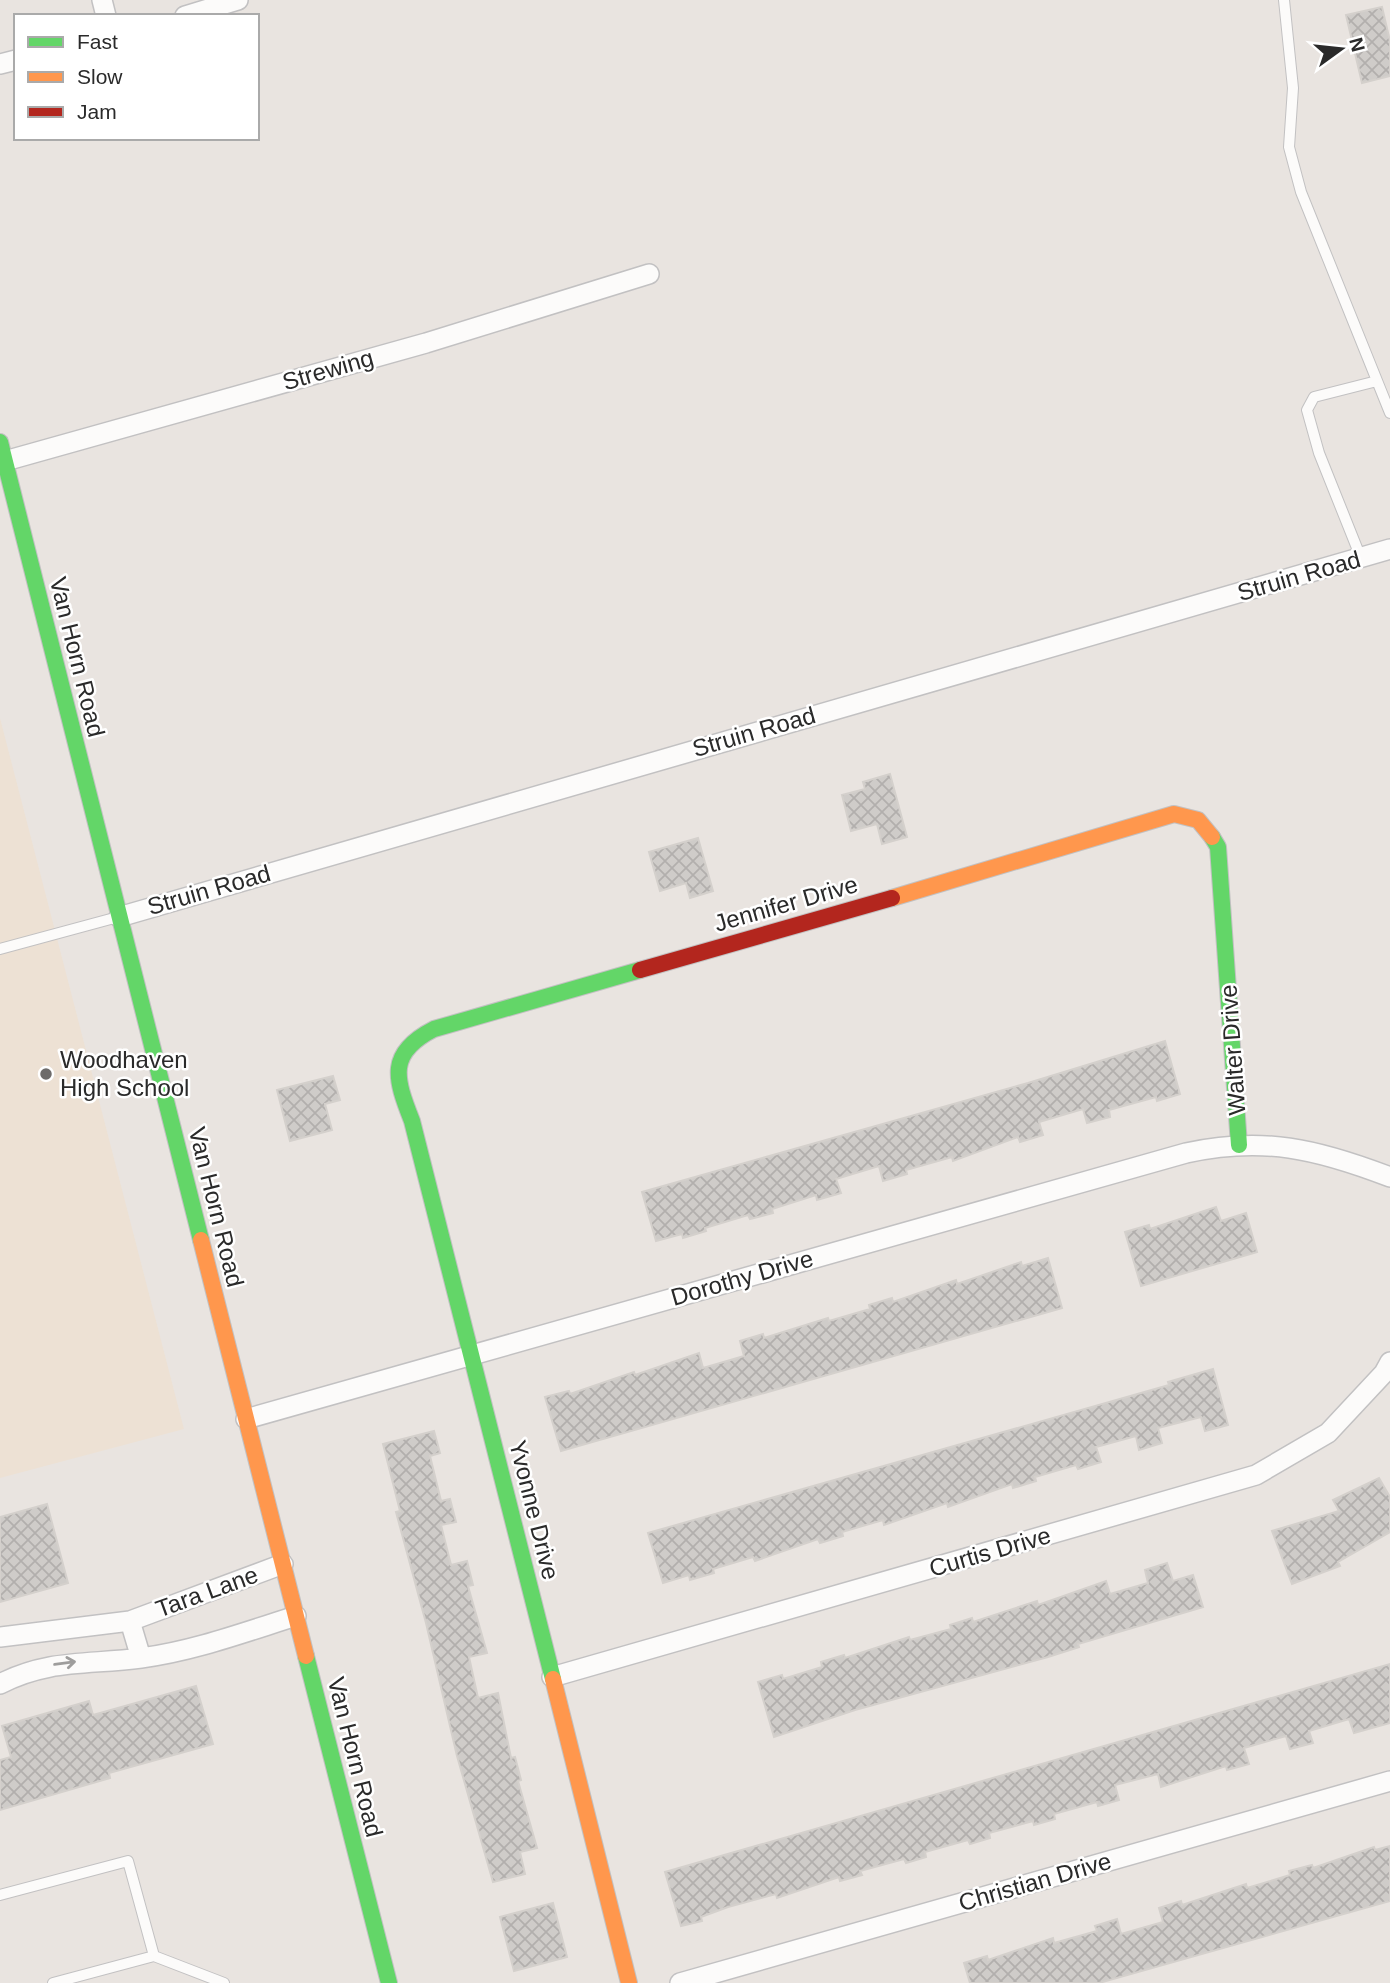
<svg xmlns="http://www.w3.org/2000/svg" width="1390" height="1983" viewBox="0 0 1390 1983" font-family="Arial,sans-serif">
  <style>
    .education { fill: #ede1d4 }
    .building { fill: url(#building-cross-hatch); stroke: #d4d0cc; stroke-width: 2 }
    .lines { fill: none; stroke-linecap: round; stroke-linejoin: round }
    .lane-casing { stroke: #c2c1c2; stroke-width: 12 }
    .street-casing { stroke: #c2c1c2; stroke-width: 22 }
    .fast-casing { stroke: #c2c1c2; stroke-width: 18 }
    .slow-casing { stroke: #c2c1c2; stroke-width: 18 }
    .jam-casing { stroke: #c2c1c2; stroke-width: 18 }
    .lane { stroke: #fcfbfa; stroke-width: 10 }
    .street { stroke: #fcfbfa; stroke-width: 19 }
    .fast { stroke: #63d668; stroke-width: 16 }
    .slow { stroke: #ff974d; stroke-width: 16 }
    .jam { stroke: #b3261e; stroke-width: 16 }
    .oneway { stroke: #9e9d9c }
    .poi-dot { fill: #6d6b6a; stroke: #fff; stroke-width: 2.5 }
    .labels { text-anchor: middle; stroke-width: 5; stroke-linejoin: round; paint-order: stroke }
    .street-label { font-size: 24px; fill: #2a2a2a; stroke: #fff }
    .poi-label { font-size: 24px; fill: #2a2a2a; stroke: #fff; text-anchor: start }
  </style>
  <defs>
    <pattern id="building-cross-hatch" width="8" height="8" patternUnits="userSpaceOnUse" patternTransform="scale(1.75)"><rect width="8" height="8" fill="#cfccc9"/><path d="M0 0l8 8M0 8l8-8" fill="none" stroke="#b2afad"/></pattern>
  </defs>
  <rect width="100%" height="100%" fill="#e9e4e0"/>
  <path class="education" d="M 0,718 L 184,1429 L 0,1478 Z"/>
  <path class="building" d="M 1382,7 L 1390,41 L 1390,76 L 1362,83 L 1346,15 Z
    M 890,774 L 907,837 L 882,844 L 877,824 L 851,831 L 842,795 L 865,789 L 863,782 Z
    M 698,838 L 713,891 L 690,898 L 686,883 L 660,891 L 649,852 Z
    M 1165,1041 L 1180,1094 L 1157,1101 L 1156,1097 L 1109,1110 L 1110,1117 L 1087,1123 L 1083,1109 L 1039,1122 L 1043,1135 L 1020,1142 L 1018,1137 L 953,1161 L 952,1157 L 906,1170 L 907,1174 L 883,1181 L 879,1166 L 836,1179 L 841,1193 L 817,1200 L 816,1195 L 772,1209 L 773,1213 L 750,1219 L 748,1215 L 705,1228 L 706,1231 L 683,1238 L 682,1234 L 656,1241 L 642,1192 L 1028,1083 Z
    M 333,1076 L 340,1100 L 325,1104 L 332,1130 L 290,1141 L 277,1090 Z
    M 1216,1207 L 1221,1221 L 1246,1213 L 1257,1252 L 1141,1286 L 1125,1232 L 1149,1225 L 1150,1229 Z
    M 1048,1258 L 1062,1308 L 561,1451 L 545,1397 L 569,1391 L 570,1394 L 634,1372 L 635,1375 L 699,1353 L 703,1368 L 744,1356 L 740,1341 L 763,1334 L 764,1338 L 828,1318 L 829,1321 L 870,1309 L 869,1305 L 892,1298 L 893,1302 L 956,1280 L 957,1284 L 1021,1262 L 1022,1266 Z
    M 1213,1369 L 1228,1425 L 1205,1431 L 1201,1417 L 1158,1428 L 1162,1443 L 1139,1450 L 1136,1436 L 1096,1447 L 1101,1462 L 1078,1469 L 1076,1465 L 1035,1477 L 1036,1481 L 1013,1488 L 1012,1484 L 948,1507 L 947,1503 L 884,1525 L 883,1520 L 842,1532 L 843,1536 L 820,1543 L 818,1539 L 755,1561 L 753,1557 L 713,1569 L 714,1573 L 690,1580 L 689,1575 L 663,1583 L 648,1533 L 1169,1385 L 1168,1382 Z
    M 434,1431 L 440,1453 L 430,1456 L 441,1501 L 450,1499 L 456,1522 L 441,1525 L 451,1565 L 467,1561 L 473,1585 L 468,1586 L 487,1653 L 469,1657 L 478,1698 L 498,1693 L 511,1758 L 515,1757 L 521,1780 L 518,1781 L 537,1848 L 520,1852 L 525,1874 L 493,1882 L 457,1756 L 426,1623 L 396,1512 L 400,1511 L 383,1444 Z
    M 1379,1478 L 1390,1497 L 1390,1532 L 1338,1562 L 1340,1566 L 1292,1584 L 1272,1531 L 1339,1511 L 1333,1500 Z
    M 47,1504 L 68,1583 L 0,1602 L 0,1517 Z
    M 1167,1563 L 1173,1581 L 1193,1575 L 1203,1607 L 1078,1644 L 1079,1647 L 1048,1657 L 855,1710 L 774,1737 L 758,1682 L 782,1675 L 783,1679 L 822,1667 L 821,1662 L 844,1655 L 845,1658 L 909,1637 L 910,1640 L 951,1629 L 950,1625 L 972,1618 L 973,1622 L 1037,1601 L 1038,1605 L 1106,1581 L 1110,1594 L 1148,1583 L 1145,1570 Z
    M 1390,1664 L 1390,1723 L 1354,1733 L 1349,1719 L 1309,1731 L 1313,1743 L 1290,1749 L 1286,1736 L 1244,1748 L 1249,1764 L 1227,1770 L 1226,1766 L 1161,1787 L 1158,1774 L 1115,1785 L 1119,1800 L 1098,1806 L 1097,1802 L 1054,1814 L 1055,1819 L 1034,1825 L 1033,1821 L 989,1833 L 990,1838 L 970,1844 L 968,1840 L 925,1852 L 926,1857 L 906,1863 L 904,1859 L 860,1871 L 862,1875 L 840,1881 L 839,1877 L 777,1898 L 776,1894 L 728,1907 L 701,1917 L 702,1921 L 681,1926 L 665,1872 Z
    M 196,1686 L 213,1744 L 109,1773 L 110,1778 L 0,1810 L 0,1760 L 11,1757 L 2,1726 L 89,1701 L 93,1715 Z
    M 1390,1846 L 1390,1901 L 1099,1983 L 970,1983 L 964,1963 L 987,1956 L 988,1960 L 1053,1938 L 1054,1943 L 1097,1931 L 1095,1926 L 1117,1919 L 1121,1934 L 1163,1922 L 1159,1908 L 1181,1901 L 1182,1905 L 1246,1884 L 1247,1888 L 1290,1875 L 1289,1871 L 1312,1865 L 1313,1868 L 1374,1847 L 1375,1850 Z
    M 553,1903 L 567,1957 L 514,1971 L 500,1917 Z"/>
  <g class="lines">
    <defs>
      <path id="lane" d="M 1284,0 L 1293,88 L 1289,147 L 1301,192 L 1390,413
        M 1361,558 L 1319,453 L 1307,410 L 1314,397 L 1377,381
        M 0,949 L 118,917
        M 0,1895 L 128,1861 L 154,1956 L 224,1983
        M 53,1983 L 154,1956"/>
      <path id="street" d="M 102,0 L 106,16
        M 185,16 L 238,0
        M 0,64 L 16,60
        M 5,461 L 426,343 L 649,274
        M 119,917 L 1390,549
        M 246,1419 L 1186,1153 C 1263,1136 1317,1149 1390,1177
        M 130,1621 L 141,1658
        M 0,1637 L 130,1621 L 283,1564
        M 552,1677 L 1256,1475 L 1328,1433 L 1384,1373 L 1390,1362
        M 0,1684 C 48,1659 89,1665 141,1658 C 194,1651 245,1632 296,1616
        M 680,1983 L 1390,1781"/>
      <path id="fast" d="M 0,442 L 201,1240
        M 1212,837 L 1218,847 L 1239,1145
        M 306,1656 L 389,1983
        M 553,1679 L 412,1121 C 395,1078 387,1053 434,1029 L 640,970"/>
      <path id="slow" d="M 892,898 L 1174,814 L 1198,820 L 1212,837
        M 201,1240 L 306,1656
        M 553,1679 L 629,1983"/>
      <path id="jam" d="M 640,970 L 892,898"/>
    </defs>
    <use href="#lane" class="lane-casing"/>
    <use href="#street" class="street-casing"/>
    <use href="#fast" class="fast-casing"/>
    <use href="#slow" class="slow-casing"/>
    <use href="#jam" class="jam-casing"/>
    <use href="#lane" class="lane"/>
    <use href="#street" class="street"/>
    <use href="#fast" class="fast"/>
    <use href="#slow" class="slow"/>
    <use href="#jam" class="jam"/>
  </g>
  <defs><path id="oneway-shaft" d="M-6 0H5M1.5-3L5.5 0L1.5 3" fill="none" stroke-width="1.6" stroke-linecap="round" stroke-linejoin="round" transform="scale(1.75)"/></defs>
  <use class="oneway" href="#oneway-shaft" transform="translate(65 1663) rotate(-8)"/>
  <circle class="poi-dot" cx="46" cy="1074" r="7"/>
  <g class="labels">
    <g class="street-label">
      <text transform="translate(328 370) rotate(-16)" y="8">Strewing</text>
      <text transform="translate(1299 576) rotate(-16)" y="8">Struin Road</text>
      <text transform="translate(77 657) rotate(76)" y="8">Van Horn Road</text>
      <text transform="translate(754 732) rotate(-16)" y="8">Struin Road</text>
      <text transform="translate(209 890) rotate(-16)" y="8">Struin Road</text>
      <text transform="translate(786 904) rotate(-16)" y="8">Jennifer Drive</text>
      <text transform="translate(1233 1050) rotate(-94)" y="8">Walter Drive</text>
      <text transform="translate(216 1207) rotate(76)" y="8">Van Horn Road</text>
      <text transform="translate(742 1278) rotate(-16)" y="8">Dorothy Drive</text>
      <text transform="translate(534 1510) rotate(76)" y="8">Yvonne Drive</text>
      <text transform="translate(990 1552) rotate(-16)" y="8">Curtis Drive</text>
      <text transform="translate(207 1592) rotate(-20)" y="8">Tara Lane</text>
      <text transform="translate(355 1757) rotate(76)" y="8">Van Horn Road</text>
      <text transform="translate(1035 1882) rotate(-16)" y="8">Christian Drive</text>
    </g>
    <g class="poi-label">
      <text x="60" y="1068">Woodhaven<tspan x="60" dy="28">High School</tspan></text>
    </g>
  </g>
  <rect x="14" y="14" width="245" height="126" fill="#ffffff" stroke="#aaaaaa" stroke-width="2"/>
  <rect x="28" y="37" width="35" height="10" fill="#63d668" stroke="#aaaaaa" stroke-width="2"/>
  <text x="77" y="49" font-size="21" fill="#2a2a2a">Fast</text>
  <rect x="28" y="72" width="35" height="10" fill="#ff974d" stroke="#aaaaaa" stroke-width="2"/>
  <text x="77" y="84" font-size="21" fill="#2a2a2a">Slow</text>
  <rect x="28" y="107" width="35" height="10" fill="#b3261e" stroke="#aaaaaa" stroke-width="2"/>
  <text x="77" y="119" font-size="21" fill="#2a2a2a">Jam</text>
  <g transform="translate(1341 49) rotate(75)" stroke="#ffffff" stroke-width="5" paint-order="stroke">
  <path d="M0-5L12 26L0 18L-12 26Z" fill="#2a2a2a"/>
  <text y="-10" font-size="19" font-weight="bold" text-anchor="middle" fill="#2a2a2a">N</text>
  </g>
</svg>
